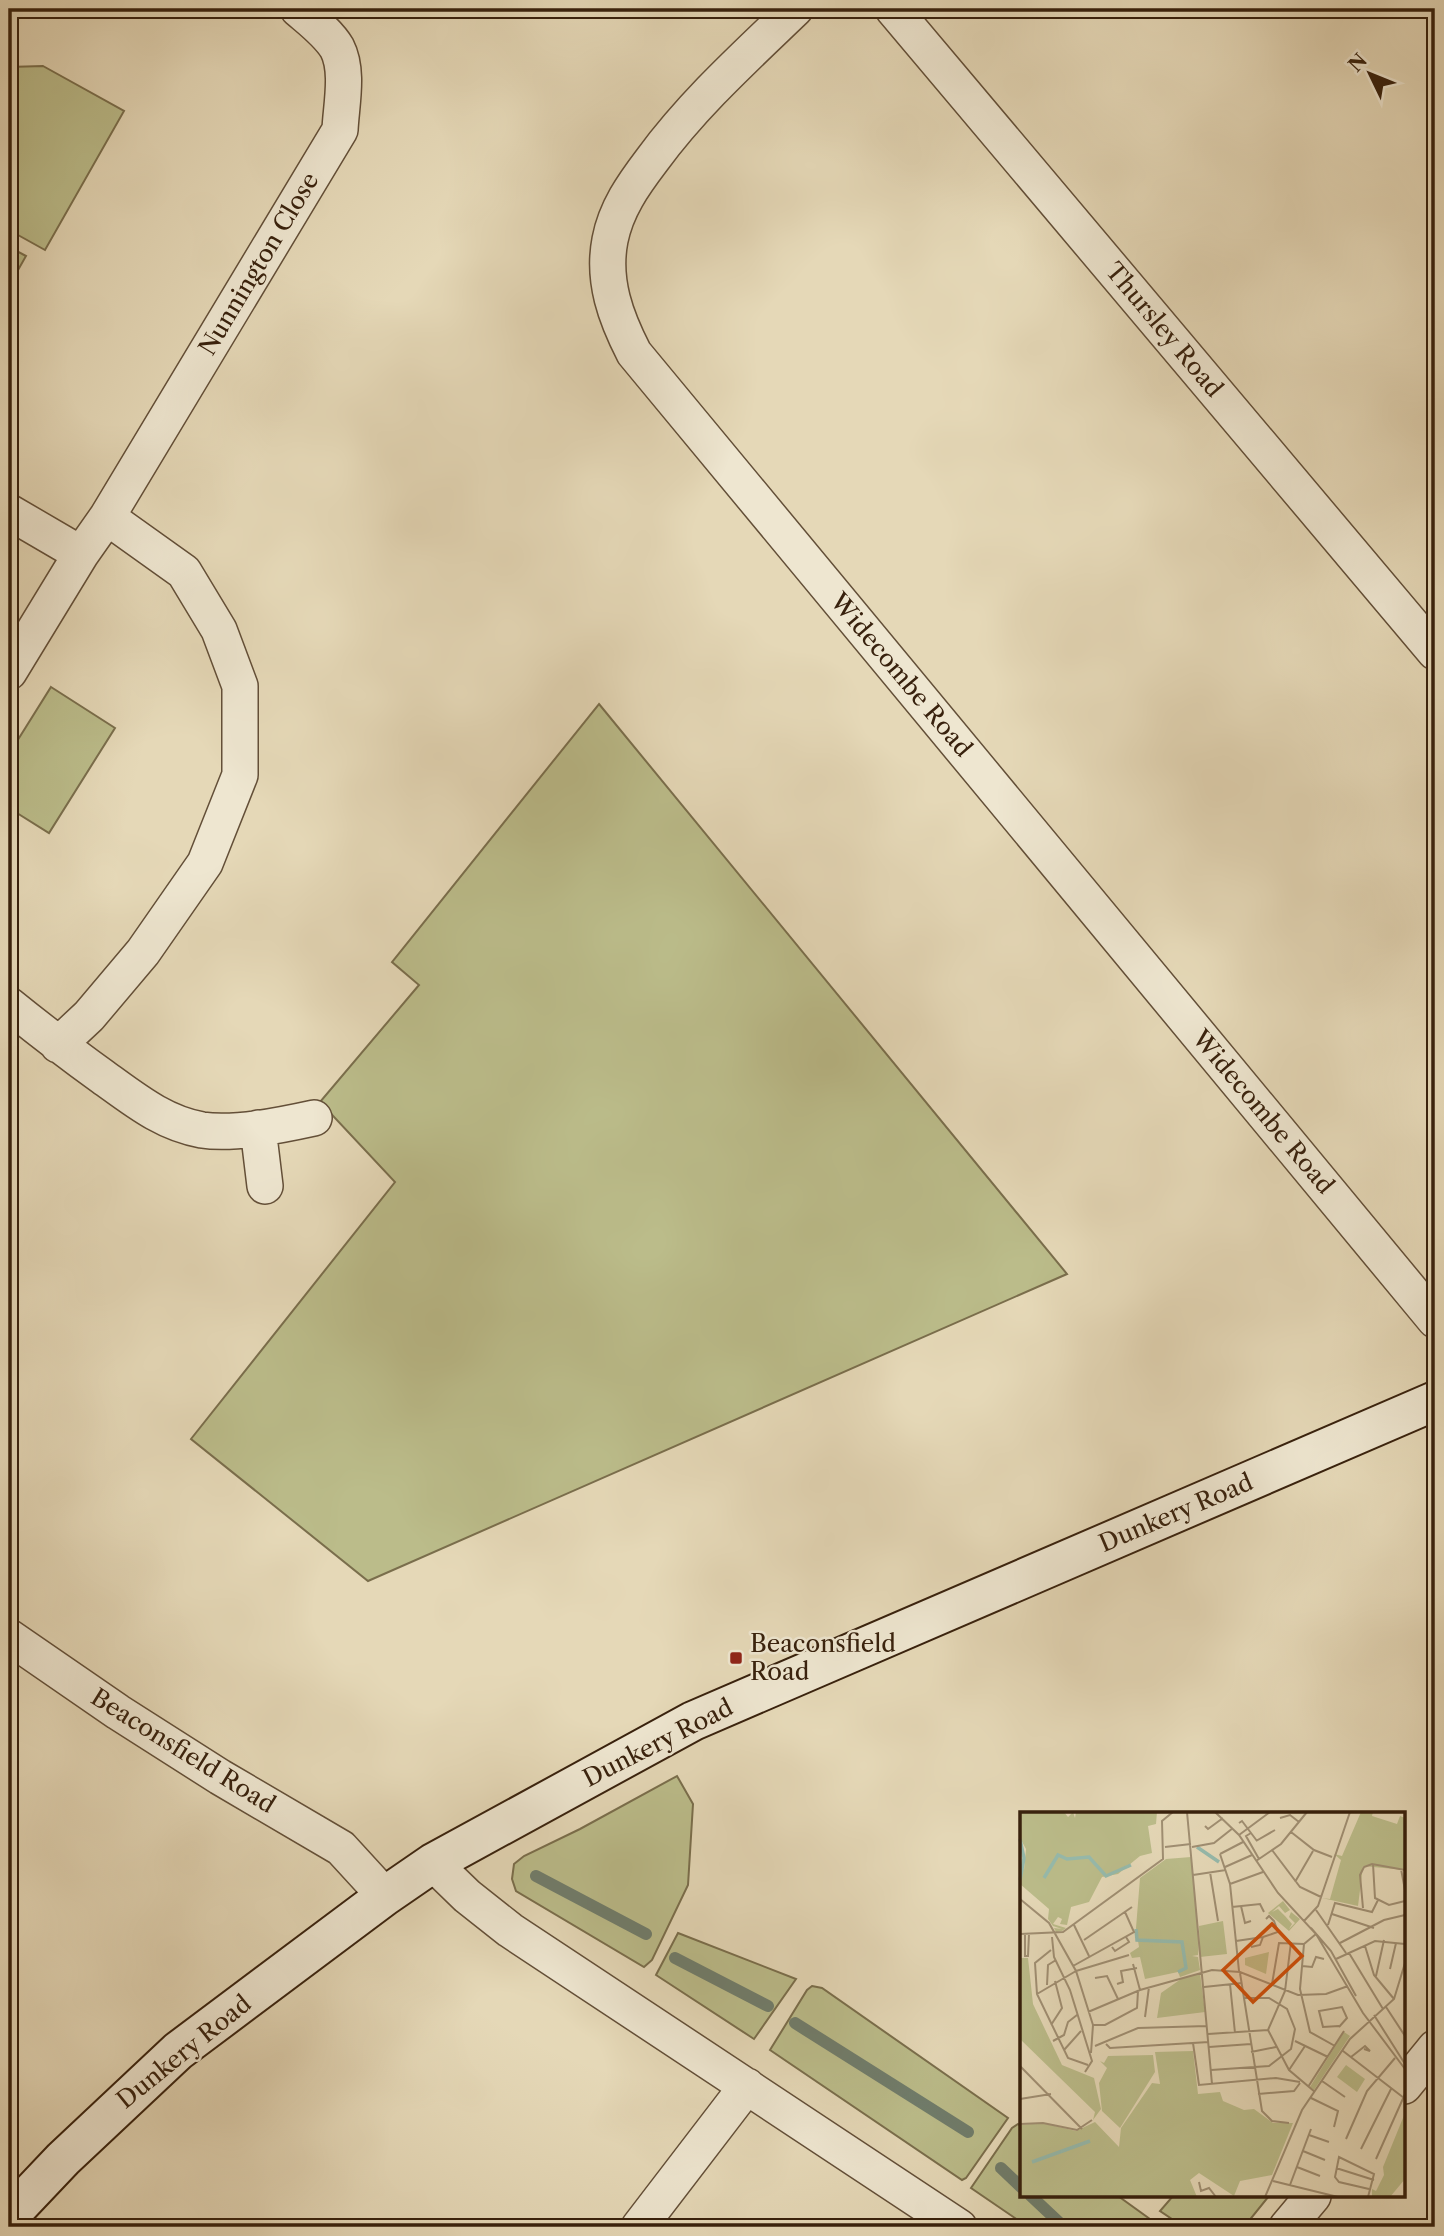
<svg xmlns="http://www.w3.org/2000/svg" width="1444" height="2236" viewBox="0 0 1444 2236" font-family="'Libre Caslon Text',serif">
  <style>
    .green { fill: #bbbc8a; stroke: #7a6e4c; stroke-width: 2 }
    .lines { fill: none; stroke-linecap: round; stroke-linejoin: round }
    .stream { stroke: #707d6c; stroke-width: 12 }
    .street-casing { stroke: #634f38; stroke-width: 38 }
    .secondary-casing { stroke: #38210d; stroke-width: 42 }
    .street { stroke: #eee6d0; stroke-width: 35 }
    .secondary { stroke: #eee6d0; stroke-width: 38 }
    .poi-dot { fill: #8f2418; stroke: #eee6d0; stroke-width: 2.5 }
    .labels { text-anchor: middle; stroke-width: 5; stroke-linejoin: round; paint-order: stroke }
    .street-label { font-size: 24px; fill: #38210d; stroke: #eee6d0 }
    .poi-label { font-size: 24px; fill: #38210d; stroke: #eee6d0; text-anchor: start }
    .inset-river { fill: none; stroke: #96baac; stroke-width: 3.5 }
    .inset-road { fill: none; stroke: #a08f73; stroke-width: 2 }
    .view { fill: #ce510c; fill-opacity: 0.15; stroke: #ce510c; stroke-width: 3.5 }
    .inset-edge { fill: none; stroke: #38210d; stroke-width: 3.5 }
  </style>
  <rect width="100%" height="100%" fill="#e5d8b7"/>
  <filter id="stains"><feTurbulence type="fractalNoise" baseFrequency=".00286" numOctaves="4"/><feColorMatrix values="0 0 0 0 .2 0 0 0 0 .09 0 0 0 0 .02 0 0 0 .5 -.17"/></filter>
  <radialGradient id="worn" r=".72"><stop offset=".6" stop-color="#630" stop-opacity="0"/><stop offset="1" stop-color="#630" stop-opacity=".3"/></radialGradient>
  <path class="green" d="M 43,66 L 124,111 L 45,250 L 9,230 L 9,67 Z
    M 9,247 L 26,256 L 9,286 Z
    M 51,687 L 115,728 L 49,833 L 9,808 L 9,754 Z
    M 599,704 L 1067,1274 L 368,1581 L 191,1439 L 395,1182 L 320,1102 L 419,985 L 392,962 Z
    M 677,1776 L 693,1804 L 688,1885 L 652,1960 L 644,1967 L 516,1891 L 512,1879 L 514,1864 L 524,1856 L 580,1829 Z
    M 678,1933 L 796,1979 L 754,2039 L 656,1975 Z
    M 812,1986 L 822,1988 L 1008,2118 L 966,2178 L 962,2180 L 770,2050 L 807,1990 Z
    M 1018,2124 L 1022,2127 L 1022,2196 L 1118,2196 L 1161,2227 L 1028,2227 L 971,2188 L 1012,2128 Z
    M 1173,2196 L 1269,2196 L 1244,2227 L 1184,2227 L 1160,2211 Z"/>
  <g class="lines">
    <path class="stream" d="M 536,1876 L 646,1934
      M 675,1958 L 768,2006
      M 795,2023 L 968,2132
      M 1001,2168 L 1022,2188
      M 1031,2196 L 1064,2227"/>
    <defs>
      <path id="street" d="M 795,9 C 745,57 693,104 652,160 C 633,185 616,209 610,240 C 602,281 616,318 634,353 L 1435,1320
        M 893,9 L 1435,652
        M 9,512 L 81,554
        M 107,517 L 340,130 C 341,106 349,71 337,48 C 328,33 312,21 298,9
        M 9,672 L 81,554 L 107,517 L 184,572 L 219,630 L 240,686 L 240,775 L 205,863 L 143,952 L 89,1016 L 58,1045
        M 9,1005 C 40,1030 71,1054 103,1077 C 135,1100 163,1123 202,1130 C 234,1135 282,1125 314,1118
        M 258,1128 L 265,1186
        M 9,1637 L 118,1712 L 220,1777 L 341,1848 L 385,1896
        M 433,1863 L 467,1896 L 510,1930 L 959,2227
        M 1404,2086 L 1435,2048
        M 639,2227 L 747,2086
        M 1287,2227 L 1313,2196"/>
      <path id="secondary" d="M 9,2216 L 63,2159 L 178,2051 L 385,1896 L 433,1863 L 693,1721 L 1435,1401"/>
    </defs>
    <use href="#street" class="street-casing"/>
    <use href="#secondary" class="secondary-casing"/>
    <use href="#street" class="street"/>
    <use href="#secondary" class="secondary"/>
  </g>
  <rect class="poi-dot" x="729" y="1651" width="14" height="14" rx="3.5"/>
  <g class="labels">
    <g class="street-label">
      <text transform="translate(259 264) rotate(-59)" y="8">Nunnington Close</text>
      <text transform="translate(1164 330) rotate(50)" y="8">Thursley Road</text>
      <text transform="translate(901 675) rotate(50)" y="8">Widecombe Road</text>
      <text transform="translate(1263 1112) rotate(50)" y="8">Widecombe Road</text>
      <text transform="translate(1176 1513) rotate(-23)" y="8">Dunkery Road</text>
      <text transform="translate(658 1743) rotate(-27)" y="8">Dunkery Road</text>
      <text transform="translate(183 1751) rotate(32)" y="8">Beaconsfield Road</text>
      <text transform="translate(184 2052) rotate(-39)" y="8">Dunkery Road</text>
    </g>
    <g class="poi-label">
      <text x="750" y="1652">Beaconsfield<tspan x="750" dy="28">Road</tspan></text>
    </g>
  </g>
  <g transform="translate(1020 1812)">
    <rect width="385" height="385" fill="#e5d8b7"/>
    <path d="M 0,0 L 44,0 L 48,5 L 53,0 L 55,6 L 56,0 L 137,0 L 136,12 L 128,14 L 132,41 L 120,44 L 98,62 L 82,65 L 69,90 L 51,95 L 47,113 L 40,112 L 42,107 L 38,105 L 33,112 L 46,116 L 42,119 L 36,120 L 34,116 L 42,117 L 33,114 L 28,107 L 29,97 L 0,72 L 0,50 L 4,58 L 6,37 L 0,26 ZM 341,0 L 353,0 L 352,4 L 377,12 L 380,4 L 385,6 L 385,58 L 343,54 L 338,94 L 302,86 L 310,87 L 321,48 L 314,42 L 322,44 ZM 171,45 L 179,129 L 178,143 L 172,144 L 178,145 L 180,158 L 160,165 L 158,160 L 125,167 L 120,145 L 112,146 L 110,141 L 119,135 L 116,116 L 120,66 L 146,47 ZM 263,89 L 270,98 L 265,101 L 259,94 L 252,100 L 258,97 L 265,104 L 272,112 L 269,117 L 275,111 L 269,105 L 271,100 L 280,107 L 269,119 L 248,101 ZM 203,109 L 207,142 L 180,145 L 179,114 ZM 249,140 L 246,162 L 225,153 L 225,146 ZM 0,146 L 8,146 L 13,192 L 42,253 L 74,266 L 81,297 L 73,308 L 75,300 L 0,227 ZM 180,161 L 185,200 L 137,206 L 141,181 L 161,167 ZM 324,220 L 330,224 L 294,278 L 290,275 ZM 173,239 L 178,282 L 200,280 L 203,289 L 224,298 L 234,297 L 253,311 L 273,311 L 252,363 L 220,369 L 214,384 L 179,361 L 170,368 L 177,385 L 0,385 L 0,313 L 22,311 L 56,319 L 75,310 L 99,335 L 101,316 L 132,271 L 140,272 L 135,240 ZM 133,243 L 135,260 L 100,316 L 82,299 L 79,271 L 87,256 L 80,249 L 84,251 L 88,244 ZM 326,253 L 345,267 L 337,280 L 317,265 ZM 385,301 L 385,367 L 370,385 L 352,385 L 352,377 L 356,379 L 364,363 L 363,355 Z" fill="#bbbc8a"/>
    <path class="inset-river" d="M 0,27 L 4,46 L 0,68M 177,35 L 199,50M 24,66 L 38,43 L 47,47 L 69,45 L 86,64 L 111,53M 116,117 L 117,128 L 162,130 L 166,156 L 158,160M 12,350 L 70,329"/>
    <path class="inset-road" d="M 167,0 L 192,272M 195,0 L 219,23 L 258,81 L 296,122 L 343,201 L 385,257M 260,6 L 270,3 L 279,10M 219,11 L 222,9 L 237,29M 185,14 L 188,17 L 203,6M 271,20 L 294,38 L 312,45M 231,21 L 226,24 L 239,47M 219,23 L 250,0M 236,29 L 255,18M 145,35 L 171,32M 172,35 L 194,31 L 213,16M 252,38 L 280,75 L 301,85M 200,42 L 210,72 L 219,159M 200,42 L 223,30M 236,49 L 261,32 L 287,0M 353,52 L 355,86 L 369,93 L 385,89M 205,55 L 232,43M 381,57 L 385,78M 190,60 L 198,109M 173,63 L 206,58M 275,70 L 293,39M 210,72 L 243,60M 0,87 L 29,111 L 56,159 L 73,213 L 71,241M 221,94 L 225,111 L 231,109M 212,95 L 240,92 L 244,100M 343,96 L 340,63 L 344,55 L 352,52 L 385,58M 296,98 L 326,141M 312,102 L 354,116M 284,109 L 298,94 L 330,0M 54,113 L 69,144M 308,113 L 315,91 L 352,100 L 358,88M 291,116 L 311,139 L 336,184M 0,122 L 43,120 L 143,47 L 142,9 L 153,0M 5,122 L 5,144 L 8,144 L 9,122M 296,122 L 284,132 L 280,177 L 290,220 L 315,234M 32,125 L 34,145 L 50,178 L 72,249 L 65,260M 243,125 L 258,120 L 254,109 L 249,104 L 246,107M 64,128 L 112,95M 216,129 L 243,125 L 240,133 L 231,135M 271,130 L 265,179 L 248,218 L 269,258 L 295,280M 320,131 L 364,108 L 385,103M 345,134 L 354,163 L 374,187M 92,135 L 95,139 L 109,130 L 106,125M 31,138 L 15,151 L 17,182 L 48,246 L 68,253M 329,141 L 363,197M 316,147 L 355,129 L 385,132M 113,152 L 120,178M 53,154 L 114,120 L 105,100M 282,154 L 292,155 L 296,145 L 304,147M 370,157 L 376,131M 56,159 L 109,143M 220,161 L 242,299 L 252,309 L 269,311M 356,164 L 364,128M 75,166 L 87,164 L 98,187M 97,172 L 103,170 L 101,159 L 117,156M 210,172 L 215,221M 252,172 L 259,131 L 284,132M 27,173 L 28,153 L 36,148M 184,175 L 222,171M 17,182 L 56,159M 366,195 L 385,224M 68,200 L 120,178 L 192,158 L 220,160 L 278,183 L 306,182 L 328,174M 354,203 L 385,252M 125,205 L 129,175M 31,213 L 42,196 L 35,169M 73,213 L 85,213 L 117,196 L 118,179M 319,214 L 303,215 L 299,199 L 322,195 L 327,206 L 319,215M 188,222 L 248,218M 33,229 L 44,223 L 48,210 L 57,203M 275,229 L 308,245M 173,231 L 179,273 L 256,266 L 280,270M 86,232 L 90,236 L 189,230M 75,234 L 118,216 L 187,214M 189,235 L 231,232M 44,238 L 61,219M 323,239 L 384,286M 231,240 L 256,235M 331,245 L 345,234 L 350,239 L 344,237M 0,254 L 62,317M 191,258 L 249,254 L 271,237 L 275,217 L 267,197 L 249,186 L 224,186M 269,258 L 285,234M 302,269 L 325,285M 288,275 L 324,219M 238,282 L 274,279 L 280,271M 291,286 L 318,299 L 314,315M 0,287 L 31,282M 0,312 L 23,311 L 57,318 L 72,308M 289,323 L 309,330M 326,327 L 347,279 L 375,246M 341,337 L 371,277M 283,339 L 305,348M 356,347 L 385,282M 277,355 L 300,364M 316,356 L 354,368M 253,369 L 318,385M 179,370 L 181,379 L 189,376 L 196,385M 270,373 L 291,317M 245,385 L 282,298 L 330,227 L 374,187 L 385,151M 348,385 L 354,362 L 319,345 L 315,365 L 319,370 L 349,377"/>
    <path class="view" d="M 252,112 L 282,144 L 233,190 L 203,158 Z"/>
    <rect width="385" height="385" class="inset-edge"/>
  </g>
  <rect width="1444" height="2236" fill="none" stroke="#e5d8b7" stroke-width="35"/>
  <rect x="10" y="10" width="1423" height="2215" fill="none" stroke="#38210d" stroke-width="3.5"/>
  <rect x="18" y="18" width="1409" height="2201" fill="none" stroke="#38210d" stroke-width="2"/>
  <g transform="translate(1370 74) rotate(313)" stroke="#eee6d0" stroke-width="5" paint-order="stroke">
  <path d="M0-5L12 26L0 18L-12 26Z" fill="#38210d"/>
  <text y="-10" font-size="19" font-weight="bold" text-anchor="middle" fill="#38210d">N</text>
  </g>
  <rect width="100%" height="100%" filter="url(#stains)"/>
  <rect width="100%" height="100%" fill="url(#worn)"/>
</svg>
